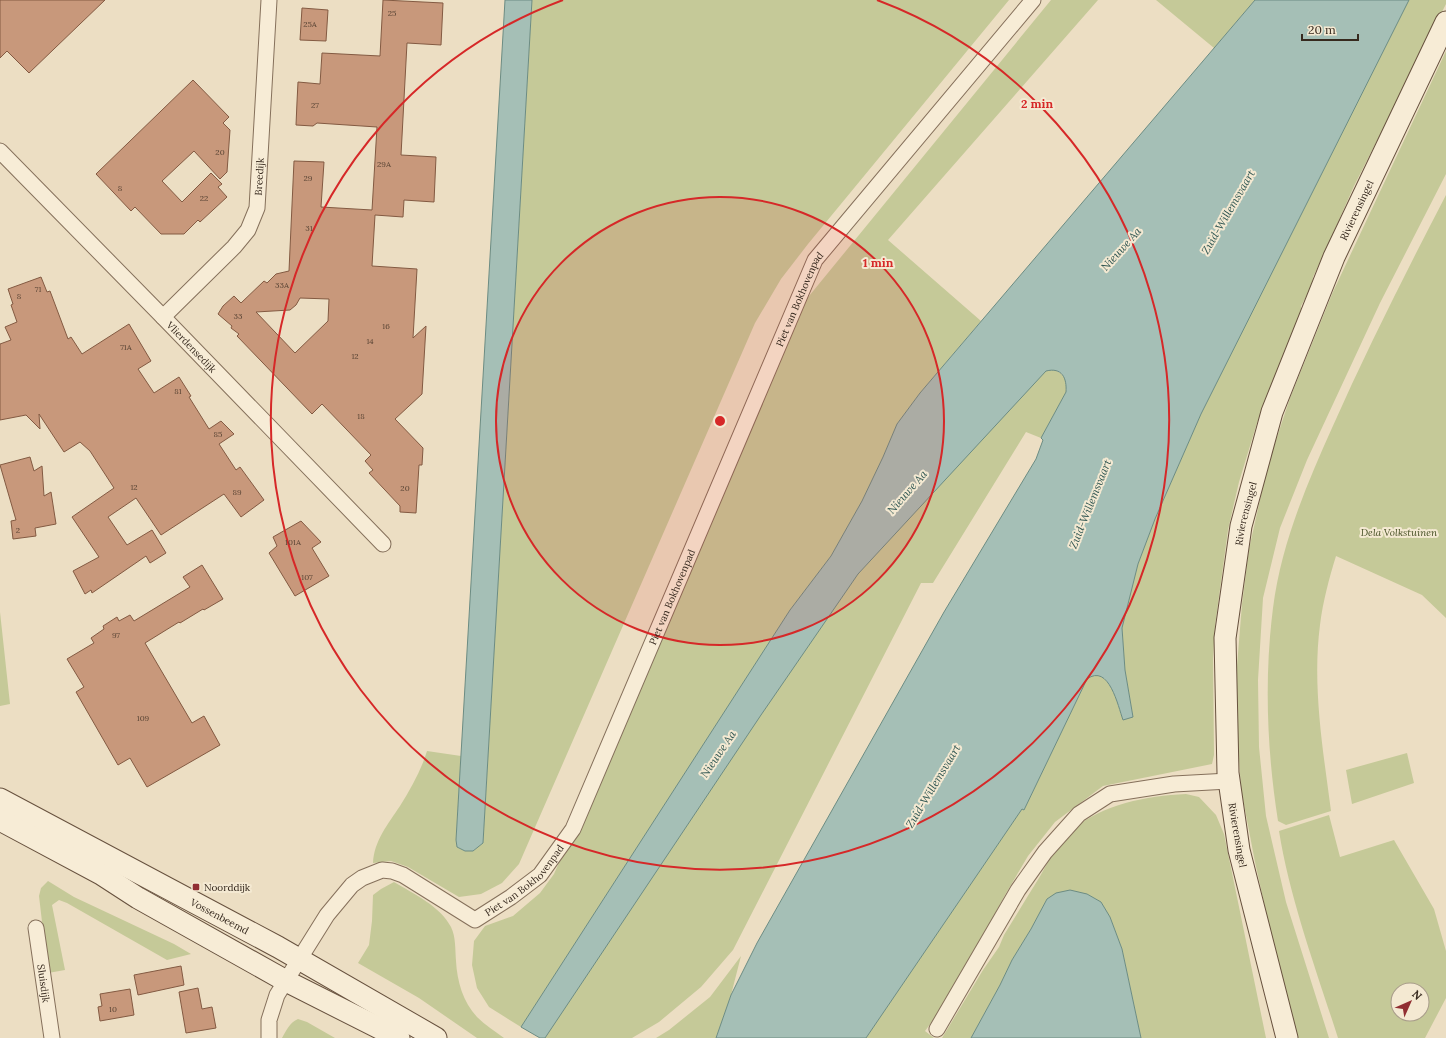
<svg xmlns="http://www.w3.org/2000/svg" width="1446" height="1038" viewBox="0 0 1446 1038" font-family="Lora,serif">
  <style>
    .green { fill: #c5c998; fill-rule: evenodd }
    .water { fill: #a5bfb6; stroke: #6c8c83 }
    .building { fill: #c8987b; stroke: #835a42; fill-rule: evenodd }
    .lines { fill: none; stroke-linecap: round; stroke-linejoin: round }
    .street-casing { stroke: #85705b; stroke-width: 17 }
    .secondary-casing { stroke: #67513e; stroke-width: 23 }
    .street { stroke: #f7ecd6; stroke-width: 15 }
    .secondary { stroke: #f7ecd6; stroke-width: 21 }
    .ring { fill: none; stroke: #d62828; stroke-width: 2 }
    .poi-dot { fill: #912e32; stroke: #f4e9d2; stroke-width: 1.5 }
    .labels { text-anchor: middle; stroke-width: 4; stroke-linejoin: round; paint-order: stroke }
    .number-label { font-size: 8px; fill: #5a4535 }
    .street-label { font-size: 10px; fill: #36291e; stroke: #f4e9d2 }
    .park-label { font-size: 10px; font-style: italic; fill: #485126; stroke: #f4e9d2 }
    .poi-label { font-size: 10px; fill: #36291e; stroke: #f4e9d2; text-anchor: start }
    .water-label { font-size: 11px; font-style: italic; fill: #2e5551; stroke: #f4e9d2 }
    .centre { fill: #d62828; stroke: #f4e9d2; stroke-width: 2 }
    .ring-label { font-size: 12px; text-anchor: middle; font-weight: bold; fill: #d62828; stroke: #f4e9d2; stroke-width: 4; stroke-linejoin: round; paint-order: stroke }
  </style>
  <rect width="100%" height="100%" fill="#ecdec3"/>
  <path class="green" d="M 532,0 L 1009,0 L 808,244 L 781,279 L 755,323 L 519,864 L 502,883 L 481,894 L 459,897 L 408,867 L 391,861 L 373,863 C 374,841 388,824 400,806 C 411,788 421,771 427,751 L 461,756 L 456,840 L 457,847 L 465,851 L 473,851 L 483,843 Z
    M 1051,0 L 1098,0 L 888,240 L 981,321 L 920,393 L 897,424 L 883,457 L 862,501 L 831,556 L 790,610 L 521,1027 L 489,1007 L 477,988 L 472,965 L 474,941 L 485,926 L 513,916 L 540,893 L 554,874 L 805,301 Z
    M 1156,0 L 1255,0 L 1214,48 Z
    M 1409,0 L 1446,0 L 1446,4 L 1354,186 L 1324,254 L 1313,277 L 1312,286 L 1301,306 L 1301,310 L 1257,423 L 1239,482 L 1228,530 L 1215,626 L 1213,658 L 1214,755 L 1212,764 L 1103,786 L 1055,822 L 1028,856 L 1005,895 L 980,942 L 963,971 L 958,978 L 942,1008 L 925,1031 L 934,1038 L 866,1038 L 1022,809 L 1024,810 L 1087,679 C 1109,663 1118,706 1123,720 L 1133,717 L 1125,670 L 1122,628 L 1138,564 L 1155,519 L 1201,414 Z
    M 1446,51 L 1446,174 L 1380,303 L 1307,460 L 1280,528 L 1263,598 L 1258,680 L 1259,747 L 1266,816 L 1286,902 L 1329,1038 L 1295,1038 L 1275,953 L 1255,862 L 1241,789 L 1237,730 L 1237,666 L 1242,604 L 1249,549 L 1268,464 L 1290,398 L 1332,294 Z
    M 1446,195 L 1446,618 L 1422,595 L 1336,556 C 1329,579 1323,601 1320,625 C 1312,686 1323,750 1331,811 L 1286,825 L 1278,821 C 1267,751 1264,679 1273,608 C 1281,545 1306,486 1332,428 C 1367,349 1406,272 1446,195 Z
    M 1052,369 C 1064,373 1067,379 1066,392 L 1041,438 L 1026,432 L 933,583 L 921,583 L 733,950 L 701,987 L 659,1022 L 632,1038 L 545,1038 L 761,715 L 858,574 L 1042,373 L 1046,371 Z
    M 0,612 L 10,704 L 0,706 Z
    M 1407,753 L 1414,783 L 1352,804 L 1346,770 Z
    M 1186,794 L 1199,797 L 1216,815 L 1224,834 L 1266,1038 L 1141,1038 L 1122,949 L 1110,917 L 1101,902 L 1087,894 L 1047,899 L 1031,929 L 1012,960 L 1000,985 L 971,1038 L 942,1038 L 983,970 L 999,947 L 1004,935 C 1016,916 1027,897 1039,878 C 1048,862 1058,843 1072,830 C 1103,804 1146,796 1186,794 Z
    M 1329,815 L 1340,857 L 1394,840 L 1434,909 L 1446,951 L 1446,998 L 1425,1038 L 1338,1038 C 1317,972 1290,900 1279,831 ZM 1398,990 L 1422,990 L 1422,1014 L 1398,1014 Z
    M 48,881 L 74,897 L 174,944 L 191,954 L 167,960 L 67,903 L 59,900 L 52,905 L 65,970 L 48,973 L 39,896 L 41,888 Z
    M 394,882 C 414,894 440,906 451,927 C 456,937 455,950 456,961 C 457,981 463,1002 477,1017 C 485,1025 495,1031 504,1038 L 477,1038 L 419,998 L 358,963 L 369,945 L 372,921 L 373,895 L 381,889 Z
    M 741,956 L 731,995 L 716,1038 L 656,1038 L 669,1030 L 710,997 Z
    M 298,1019 L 307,1022 L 335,1038 L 282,1038 C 286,1031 290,1022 298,1019 Z"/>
  <path class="water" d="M 505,0 L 532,0 L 483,843 L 473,851 L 465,851 L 457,847 L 456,840 Z
    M 1255,0 L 1409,0 L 1201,414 L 1155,519 L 1138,564 L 1122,628 L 1125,670 L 1133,717 L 1123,720 C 1118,706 1109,663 1087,679 L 1024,810 L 1022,809 L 866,1038 L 716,1038 L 731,995 L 757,943 L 944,612 L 1036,459 L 1043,440 L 1041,438 L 1066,392 C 1067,378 1062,367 1046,371 L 858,574 L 761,715 L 545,1038 L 540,1038 L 521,1027 L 790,610 L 831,556 L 862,501 L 883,457 L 897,424 L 920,393 Z
    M 1070,890 L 1087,894 L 1101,902 L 1110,917 L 1122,949 L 1141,1038 L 971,1038 L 1000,985 L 1012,960 L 1031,929 L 1047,899 L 1056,893 Z"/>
  <path class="building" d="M 0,0 L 105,0 L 29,73 L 7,51 L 0,58 Z
    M 383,0 L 443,3 L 441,45 L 407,43 L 401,155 L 436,157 L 434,202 L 404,200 L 403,217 L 375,215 L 372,266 L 417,269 L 413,338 L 426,326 L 422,394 L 395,419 L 423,448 L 422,465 L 419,465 L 416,513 L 400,512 L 400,506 L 369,473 L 373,470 L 365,461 L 371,455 L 322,404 L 312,414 L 237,336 L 239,334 L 231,328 L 232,326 L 218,314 L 223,306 L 234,296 L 241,303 L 264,281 L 267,283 L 276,274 L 289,271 L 294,161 L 324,162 L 321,207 L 372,210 L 377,127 L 317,123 L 313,126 L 296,125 L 297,102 L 298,82 L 320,84 L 322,53 L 380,56 ZM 300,298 L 329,299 L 328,321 L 295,353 L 256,312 L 290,310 L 296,305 Z
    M 302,8 L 328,10 L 326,41 L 300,40 Z
    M 193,80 L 229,117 L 223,123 L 230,130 L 227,172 L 220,179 L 194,151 L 162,181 L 182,202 L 211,173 L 222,184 L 218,187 L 227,197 L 200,222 L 198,220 L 184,234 L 161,234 L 135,207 L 131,211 L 96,174 Z
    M 41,277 L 47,292 L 50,291 L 68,339 L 71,337 L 82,354 L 129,324 L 151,361 L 138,369 L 154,393 L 179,377 L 191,396 L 189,397 L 209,429 L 221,421 L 234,434 L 219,444 L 236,470 L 240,467 L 264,500 L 241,517 L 224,494 L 161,535 L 136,498 L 108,517 L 127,545 L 152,530 L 166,553 L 150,563 L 146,556 L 92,593 L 91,590 L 85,594 L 73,571 L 99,557 L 72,517 L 114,488 L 90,451 L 80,442 L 64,452 L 39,414 L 40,429 L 26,415 L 0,420 L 0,344 L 11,340 L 5,327 L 17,322 L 11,305 L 13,304 L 8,289 Z
    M 30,457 L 34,471 L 42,466 L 44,496 L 51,492 L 56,524 L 35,528 L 36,536 L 13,539 L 11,521 L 16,520 L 0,465 Z
    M 301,521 L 321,542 L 312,548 L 329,576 L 295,596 L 269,553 L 277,546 L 273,537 Z
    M 202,565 L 223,599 L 204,610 L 203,609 L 180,623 L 179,622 L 145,643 L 192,723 L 204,716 L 220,745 L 147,787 L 130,758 L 118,765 L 76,692 L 84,687 L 67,659 L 94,643 L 91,638 L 104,629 L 103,626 L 117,617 L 119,621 L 130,615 L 134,621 L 190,587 L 183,577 Z
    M 181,966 L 184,985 L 138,995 L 134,975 Z
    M 198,988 L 202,1009 L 212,1007 L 216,1028 L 186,1033 L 179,992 Z
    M 130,989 L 134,1015 L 100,1021 L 98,1007 L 102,1006 L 100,994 Z"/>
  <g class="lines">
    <defs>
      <g id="street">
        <path id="s1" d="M 0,151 L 163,317 L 383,544"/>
        <path id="s2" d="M 163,317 L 234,247 L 248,230 L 257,208 L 269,0"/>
        <path id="s3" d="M 36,928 L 52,1038"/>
        <path d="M 937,1029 L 1018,890 L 1045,852 L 1079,814 L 1110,794 L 1174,784 L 1229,781"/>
        <path id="s4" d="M 269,1038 L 269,1020 L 277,995 L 327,915 L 352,885 L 362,878 L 382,870 L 392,871 L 403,875 L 475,920 L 511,897 L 540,875 L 573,829 L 815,260 L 1033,0"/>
      </g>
      <g id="secondary">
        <path id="s5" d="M 0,799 L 278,947 L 436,1038"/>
        <path d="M 0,820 L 101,874 L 138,898 L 286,981 L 399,1038"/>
        <path id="s6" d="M 1287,1038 L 1239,850 L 1228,773 L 1225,638 L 1241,526 L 1272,412 L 1334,257 L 1446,22"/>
      </g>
    </defs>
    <use href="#street" class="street-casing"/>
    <use href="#secondary" class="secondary-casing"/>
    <use href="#street" class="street"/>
    <use href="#secondary" class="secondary"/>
  </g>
  <circle cx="720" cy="421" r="224" fill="#d62828" fill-opacity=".12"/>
  <g class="ring">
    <circle cx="720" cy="421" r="224"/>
    <path d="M877 0A449 449 0 1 1 563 0"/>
  </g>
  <rect class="poi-dot" x="192" y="883" width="8" height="8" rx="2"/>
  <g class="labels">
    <g class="number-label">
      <text x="392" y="16">25</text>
      <text x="310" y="27">25A</text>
      <text x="315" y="108">27</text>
      <text x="220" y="155">20</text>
      <text x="384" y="167">29A</text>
      <text x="308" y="181">29</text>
      <text x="120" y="191">8</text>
      <text x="204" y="201">22</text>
      <text x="309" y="231">31</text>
      <text x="282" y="288">33A</text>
      <text x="38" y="292">71</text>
      <text x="19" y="299">8</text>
      <text x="238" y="319">33</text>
      <text x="386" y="329">16</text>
      <text x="370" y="344">14</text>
      <text x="126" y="350">71A</text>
      <text x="355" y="359">12</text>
      <text x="178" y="394">81</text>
      <text x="361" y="419">18</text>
      <text x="218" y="437">85</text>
      <text x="134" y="490">12</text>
      <text x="405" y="491">20</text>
      <text x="237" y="495">89</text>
      <text x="18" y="533">2</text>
      <text x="293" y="545">101A</text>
      <text x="307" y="580">107</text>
      <text x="116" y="638">97</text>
      <text x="143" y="721">109</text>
      <text x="113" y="1012">10</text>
    </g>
    <g class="street-label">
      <text dy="4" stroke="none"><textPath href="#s2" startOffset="177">Breedijk</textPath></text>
      <text dy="4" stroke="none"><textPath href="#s6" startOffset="857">Rivierensingel</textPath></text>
      <text dy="4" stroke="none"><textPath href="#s4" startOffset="1030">Piet van Bokhovenpad</textPath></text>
      <text dy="4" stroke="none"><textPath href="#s1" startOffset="274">Vlierdensedijk</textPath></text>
      <text dy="4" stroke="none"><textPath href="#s6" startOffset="533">Rivierensingel</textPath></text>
      <text dy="4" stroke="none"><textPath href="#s4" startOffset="706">Piet van Bokhovenpad</textPath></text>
      <text transform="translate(1238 835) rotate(80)" y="4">Rivierensingel</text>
      <text dy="4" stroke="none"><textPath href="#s4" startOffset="382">Piet van Bokhovenpad</textPath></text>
      <text dy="4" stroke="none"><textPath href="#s5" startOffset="249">Vossenbeemd</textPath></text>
      <text dy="4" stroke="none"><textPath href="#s3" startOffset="56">Sluisdijk</textPath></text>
    </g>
    <g class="park-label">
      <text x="1399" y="536">Dela Volkstuinen</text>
    </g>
    <g class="poi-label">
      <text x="204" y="891">Noorddijk</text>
    </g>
    <g class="water-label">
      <text transform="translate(1228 212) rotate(-60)" y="4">Zuid-Willemsvaart</text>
      <text transform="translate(1121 249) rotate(-48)" y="4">Nieuwe Aa</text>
      <text transform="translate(907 492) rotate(-49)" y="4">Nieuwe Aa</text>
      <text transform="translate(1090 504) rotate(-68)" y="4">Zuid-Willemsvaart</text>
      <text transform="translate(718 754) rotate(-56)" y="4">Nieuwe Aa</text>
      <text transform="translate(933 786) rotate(-59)" y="4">Zuid-Willemsvaart</text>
    </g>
  </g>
  <circle cx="720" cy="421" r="6" class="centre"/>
  <g class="ring-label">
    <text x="1037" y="108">2 min</text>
    <text x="878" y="267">1 min</text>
  </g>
  <g transform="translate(1410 1002) rotate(45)"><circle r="19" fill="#f4e9d2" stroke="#a89c8a"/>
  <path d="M0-3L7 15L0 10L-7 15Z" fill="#912e32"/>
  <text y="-6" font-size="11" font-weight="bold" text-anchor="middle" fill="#36291e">N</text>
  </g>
  <path d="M1302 34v6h56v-6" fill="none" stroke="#36291e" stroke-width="2"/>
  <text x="1308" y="34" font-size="12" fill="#36291e" stroke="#f4e9d2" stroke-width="3" paint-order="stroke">20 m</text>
</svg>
